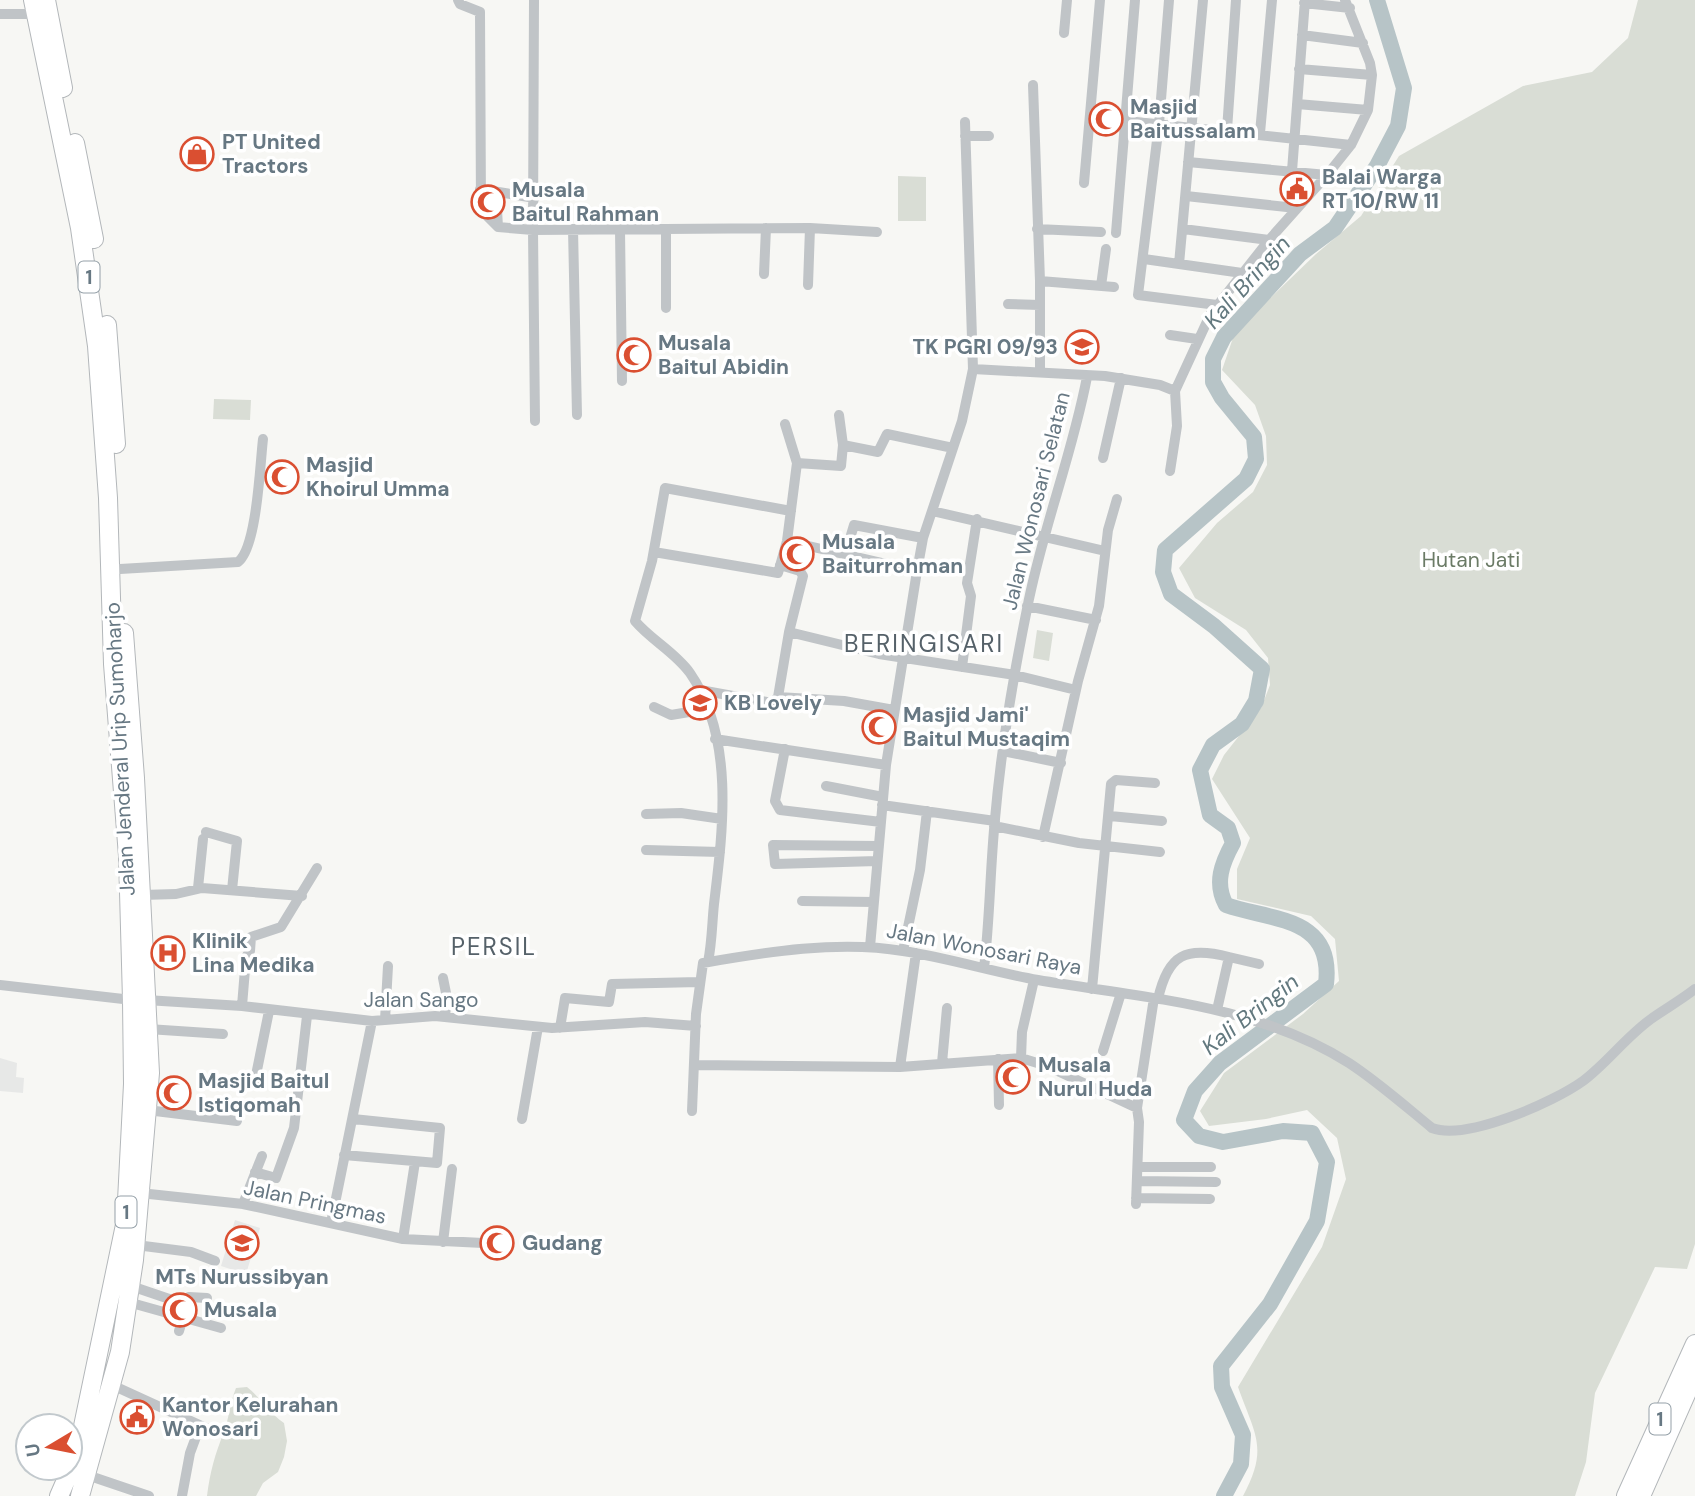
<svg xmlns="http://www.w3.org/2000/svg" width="1695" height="1496" viewBox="0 0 1695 1496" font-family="'DM Sans',sans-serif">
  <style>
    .built { fill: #e7e8e7 }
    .green { fill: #d9ddd5 }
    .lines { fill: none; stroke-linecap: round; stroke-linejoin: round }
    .river { stroke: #b7c4c7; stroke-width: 16 }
    .highway-casing { stroke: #b3b7ba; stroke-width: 20 }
    .street { stroke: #c0c4c7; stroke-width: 10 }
    .highway { stroke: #fff; stroke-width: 18 }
    .labels { text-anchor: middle; stroke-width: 7; stroke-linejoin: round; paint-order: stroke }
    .shield { fill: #fff; stroke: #95a0a8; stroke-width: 2 }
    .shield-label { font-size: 19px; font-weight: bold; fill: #677883 }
    .poi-label { font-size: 21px; font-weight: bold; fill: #677883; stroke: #fff; text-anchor: start }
    .street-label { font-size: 21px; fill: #677883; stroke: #fff }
    .park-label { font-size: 21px; fill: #6b7b66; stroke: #fff }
    .water-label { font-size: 23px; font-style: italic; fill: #63797f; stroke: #fff }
    .quarter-label { font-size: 24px; letter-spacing: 2px; fill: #556169; stroke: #fff }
  </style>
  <rect width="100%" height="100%" fill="#f7f7f4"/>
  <path class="built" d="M 0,1058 L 17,1063 L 16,1077 L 24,1078 L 23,1093 L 0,1091 Z
    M 235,1220 L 260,1228 L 246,1274 L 221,1266 Z"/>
  <path class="green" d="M 1638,0 L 1695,0 L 1695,1244 L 1687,1269 L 1655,1267 L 1595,1393 L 1586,1462 L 1575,1496 L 1243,1496 C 1269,1448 1255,1435 1238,1387 L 1322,1247 L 1346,1179 L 1337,1138 L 1307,1110 L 1266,1119 L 1209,1126 L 1200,1111 L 1224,1073 L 1303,1014 L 1339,981 L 1335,939 L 1311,916 L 1237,899 L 1237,869 L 1250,838 L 1212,779 L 1224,755 L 1261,708 L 1270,685 L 1268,658 L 1246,630 L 1195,598 L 1179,568 L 1217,523 L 1253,492 L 1267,465 L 1266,436 L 1255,405 L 1222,370 L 1235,332 L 1316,254 L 1361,216 L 1399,156 L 1523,86 L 1592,72 L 1628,38 Z
    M 898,176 L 926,177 L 926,221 L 898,221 Z
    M 214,399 L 251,400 L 250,420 L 213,419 Z
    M 1037,630 L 1053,633 L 1049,661 L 1033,658 Z
    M 247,1387 C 262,1399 269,1413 284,1423 L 287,1441 L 284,1457 L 278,1472 L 263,1483 L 256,1496 L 207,1496 C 210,1472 215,1454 224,1432 C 229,1418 230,1403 236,1388 Z"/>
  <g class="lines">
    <path class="river" d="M 1224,1496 L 1241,1464 L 1243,1435 L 1222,1387 L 1221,1366 L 1270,1304 L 1317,1221 L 1327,1162 L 1312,1133 L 1283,1131 L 1223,1142 L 1199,1136 L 1184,1120 L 1195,1091 L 1220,1063 L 1326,984 C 1334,916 1272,921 1226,905 C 1214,883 1222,863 1233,843 L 1228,828 L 1210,815 L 1200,770 L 1213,745 L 1242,724 L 1256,701 L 1262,669 L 1214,626 L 1171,594 L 1163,572 L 1165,550 L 1246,479 L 1256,459 L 1254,437 L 1222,398 L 1213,382 L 1213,359 L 1224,337 L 1300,254 L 1335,228 L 1377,166 L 1398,126 L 1404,88 L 1377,0"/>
    <defs>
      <path id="highway" d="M 33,0 L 80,228 L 97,346 L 108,498 L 113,664 L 128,856 L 132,1000 L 133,1084 L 126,1220 L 77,1455 L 59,1496
        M 46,0 L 63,88
        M 75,143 L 94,239
        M 107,325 L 116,444
        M 80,1496 L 120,1352 L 134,1260 L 150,1073 L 135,778 L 124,633
        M 1626,1496 L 1695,1344
        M 1641,1496 L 1695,1374"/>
    </defs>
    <use href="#highway" class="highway-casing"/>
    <path class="street" d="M 458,0 L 460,4 L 480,12 L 481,210 L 498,227 L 533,230 L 535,421
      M 534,0 L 533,230 L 810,228 L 877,232
      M 1169,0 L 1159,124 L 1138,295 L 1217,305
      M 1304,3 L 1350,8
      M 0,14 L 35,14
      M 1064,33 L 1067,0
      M 1302,35 L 1363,43
      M 1299,69 L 1372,75
      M 1033,85 L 1040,281 L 1040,371
      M 1297,104 L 1368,110
      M 1127,121 L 1351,145
      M 1227,130 L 1236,0
      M 1260,133 L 1272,0
      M 965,136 L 989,136
      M 1188,162 L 1327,175
      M 1292,171 L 1305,0
      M 1084,183 L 1100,0
      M 480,189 L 535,198
      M 496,192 L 498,227
      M 1186,196 L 1296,208
      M 573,229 L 577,415
      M 1037,229 L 1101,232
      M 1183,229 L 1269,240
      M 620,230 L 622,381
      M 1116,233 L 1135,0
      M 1144,259 L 1242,273
      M 1179,264 L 1203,0
      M 764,274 L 766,228
      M 1040,281 L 1114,287
      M 808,285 L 810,228
      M 1101,286 L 1106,249
      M 1008,304 L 1040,305
      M 666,308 L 666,231
      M 1170,335 L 1197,339
      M 973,369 L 1105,376 L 1160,385 L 1175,391
      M 843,445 L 878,452 L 887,434 L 953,448
      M 1103,458 L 1121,378
      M 797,463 L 841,466 L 843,445 L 839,415
      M 1170,471 L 1177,426 L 1175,391 L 1210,315 L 1269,240 L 1327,175 L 1351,145 L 1368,110 L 1372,75 L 1370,63 L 1345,0
      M 932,511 L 1105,551
      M 787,541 L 917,571
      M 654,552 L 778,573 L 787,541 L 797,463 L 785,424
      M 845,555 L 854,525 L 923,538
      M 780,565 L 800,571 L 803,576 L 789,632
      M 120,569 L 238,562 C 257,548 260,464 263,439
      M 1027,606 L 1096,620
      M 962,667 L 971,596 L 967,583 L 977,519
      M 700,690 L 772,703 L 778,697 L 844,701 L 894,710
      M 778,697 L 789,632 L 879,654 L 1015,675 L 1076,690
      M 654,707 L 671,715 L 707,709
      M 715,739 L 886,765
      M 785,749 L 775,801 L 780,810 L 881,822
      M 1003,751 L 1061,763
      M 826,786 L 883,797
      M 882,805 L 995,821
      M 646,814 L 681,813 L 722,819
      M 1110,816 L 1162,821
      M 994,826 L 1079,843 L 1160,852
      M 206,832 L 237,841 L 232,890
      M 1043,837 L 1078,681 L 1099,606 L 1108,530 L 1117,499
      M 646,850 L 720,852
      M 877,861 L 775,864 L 773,845 L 878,846
      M 198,888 L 203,839
      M 142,895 L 176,894 L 202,888 L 302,896
      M 802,901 L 874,902
      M 870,947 L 886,765 L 917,571 L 923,538 L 962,421 L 973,369 L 965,122
      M 903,951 L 920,870 L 927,811
      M 1229,957 L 1259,964
      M 708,962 C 712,943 712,923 714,904 C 723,830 735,738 690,673 C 675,652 651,640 635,621 L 652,561 L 665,488 L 791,511
      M 984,968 C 990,918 990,869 995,819 C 1001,749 1013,678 1027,609 C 1042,530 1072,456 1087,377
      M 443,978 L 447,998 L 445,1016
      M 0,985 L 132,1000
      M 1092,989 L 1111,784 L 1116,780 L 1155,783
      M 1158,999 C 1168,954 1186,946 1229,957 L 1217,1010
      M 146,1000 L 242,1006 L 372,1021 L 435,1016 L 552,1028 L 645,1022 L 696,1026
      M 242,1006 L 246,957 L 250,951 L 251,937 L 281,927 L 317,868
      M 385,1020 L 388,966
      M 560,1028 L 565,998 L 609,1002 L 612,984 L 699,982
      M 148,1029 L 223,1034
      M 1103,1051 L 1121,993
      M 1021,1058 L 1022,1032 L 1034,980
      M 998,1059 L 999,1105
      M 942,1063 L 947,1008
      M 696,1065 L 900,1067 L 1021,1058 L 1047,1066 L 1137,1108 L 1139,1122 L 1136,1204
      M 900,1067 L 916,953
      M 254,1085 L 269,1011
      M 1137,1108 L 1154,998
      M 147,1110 L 237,1121
      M 692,1111 L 696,1014 L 703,963 C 766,952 839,940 903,951 C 949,958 993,972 1038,980 C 1143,998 1256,1004 1349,1063 C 1378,1082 1405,1106 1432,1128 C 1466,1141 1554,1102 1583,1081 C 1607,1063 1626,1037 1651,1019 C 1665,1009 1681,1000 1695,989
      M 522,1119 L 538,1027
      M 344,1155 L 437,1163 L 440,1128 L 353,1119
      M 1139,1167 L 1211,1167
      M 255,1172 L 276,1178 L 294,1128 L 307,1016
      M 1138,1181 L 1216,1182
      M 140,1193 L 243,1204 L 403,1239 L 483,1243
      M 1136,1198 L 1210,1199
      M 243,1204 L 262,1156
      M 331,1223 L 372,1021
      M 403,1239 L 415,1162
      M 443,1242 L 452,1169
      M 136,1245 L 191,1252 L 215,1261
      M 131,1286 L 187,1305
      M 128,1302 L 221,1328
      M 179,1331 L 189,1297 L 207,1298
      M 112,1385 L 217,1433
      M 87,1475 L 149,1496
      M 182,1496 L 190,1453 L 200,1426"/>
    <use href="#highway" class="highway"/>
  </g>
  <defs>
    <symbol id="mosque-ring" viewBox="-11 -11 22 22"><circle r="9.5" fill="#fff" stroke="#da4f31" stroke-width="1.5"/><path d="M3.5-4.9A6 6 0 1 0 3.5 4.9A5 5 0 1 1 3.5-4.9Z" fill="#da4f31"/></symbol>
    <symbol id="shop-ring" viewBox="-11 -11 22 22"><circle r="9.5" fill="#fff" stroke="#da4f31" stroke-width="1.5"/><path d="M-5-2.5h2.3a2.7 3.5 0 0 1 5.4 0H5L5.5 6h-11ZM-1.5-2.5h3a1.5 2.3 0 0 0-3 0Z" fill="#da4f31"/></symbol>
    <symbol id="civic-ring" viewBox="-11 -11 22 22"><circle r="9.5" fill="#fff" stroke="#da4f31" stroke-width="1.5"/><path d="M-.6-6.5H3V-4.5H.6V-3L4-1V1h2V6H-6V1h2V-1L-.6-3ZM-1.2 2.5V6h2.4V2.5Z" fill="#da4f31"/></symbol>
    <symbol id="school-ring" viewBox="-11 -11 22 22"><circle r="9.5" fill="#fff" stroke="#da4f31" stroke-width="1.5"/><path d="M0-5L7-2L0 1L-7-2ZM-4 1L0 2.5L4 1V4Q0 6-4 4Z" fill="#da4f31"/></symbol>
    <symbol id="hospital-ring" viewBox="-11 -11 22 22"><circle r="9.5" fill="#fff" stroke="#da4f31" stroke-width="1.5"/><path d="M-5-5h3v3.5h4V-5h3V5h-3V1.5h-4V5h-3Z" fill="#da4f31"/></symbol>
  </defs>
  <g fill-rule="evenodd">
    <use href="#mosque-ring" x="1087" y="100" width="38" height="38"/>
    <use href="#shop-ring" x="178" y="135" width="38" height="38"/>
    <use href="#civic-ring" x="1278" y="170" width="38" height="38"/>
    <use href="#mosque-ring" x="469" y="183" width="38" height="38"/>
    <use href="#school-ring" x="1063" y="328" width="38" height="38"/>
    <use href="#mosque-ring" x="615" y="336" width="38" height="38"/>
    <use href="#mosque-ring" x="263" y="458" width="38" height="38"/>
    <use href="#mosque-ring" x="778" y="535" width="38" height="38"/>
    <use href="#school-ring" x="681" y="684" width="38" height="38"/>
    <use href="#mosque-ring" x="860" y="708" width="38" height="38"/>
    <use href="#hospital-ring" x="149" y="934" width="38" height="38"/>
    <use href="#mosque-ring" x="994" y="1058" width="38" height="38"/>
    <use href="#mosque-ring" x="155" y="1074" width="38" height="38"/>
    <use href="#school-ring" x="223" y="1224" width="38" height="38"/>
    <use href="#mosque-ring" x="478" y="1224" width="38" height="38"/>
    <use href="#mosque-ring" x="161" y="1291" width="38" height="38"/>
    <use href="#civic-ring" x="118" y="1398" width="38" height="38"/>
  </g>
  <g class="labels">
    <g class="shield">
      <rect x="78.5" y="261.5" width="21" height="31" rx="5"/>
      <rect x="115.5" y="1196.5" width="21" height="31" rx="5"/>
      <rect x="1649.5" y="1403.5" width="21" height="31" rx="5"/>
    </g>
    <g class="shield-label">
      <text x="89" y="284">1</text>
      <text x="126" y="1219">1</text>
      <text x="1660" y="1426">1</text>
    </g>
    <g class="poi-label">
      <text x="1130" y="114">Masjid<tspan x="1130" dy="24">Baitussalam</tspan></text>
      <text x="222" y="149">PT United<tspan x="222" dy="24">Tractors</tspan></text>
      <text x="1322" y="184">Balai Warga<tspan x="1322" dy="24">RT 10/RW 11</tspan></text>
      <text x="512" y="197">Musala<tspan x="512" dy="24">Baitul Rahman</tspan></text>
      <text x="658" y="350">Musala<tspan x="658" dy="24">Baitul Abidin</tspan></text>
      <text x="1058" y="354" text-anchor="end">TK PGRI 09/93</text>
      <text x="306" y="472">Masjid<tspan x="306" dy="24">Khoirul Umma</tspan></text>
      <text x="822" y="549">Musala<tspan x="822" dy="24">Baiturrohman</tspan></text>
      <text x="724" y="710">KB Lovely</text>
      <text x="903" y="722">Masjid Jami'<tspan x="903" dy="24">Baitul Mustaqim</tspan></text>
      <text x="192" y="948">Klinik<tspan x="192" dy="24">Lina Medika</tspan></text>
      <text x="1038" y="1072">Musala<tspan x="1038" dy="24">Nurul Huda</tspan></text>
      <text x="198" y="1088">Masjid Baitul<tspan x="198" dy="24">Istiqomah</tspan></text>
      <text x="522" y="1250">Gudang</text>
      <text x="242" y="1284" text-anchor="middle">MTs Nurussibyan</text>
      <text x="204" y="1317">Musala</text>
      <text x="162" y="1412">Kantor Kelurahan<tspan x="162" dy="24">Wonosari</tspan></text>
    </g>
    <g class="street-label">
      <text transform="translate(1036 501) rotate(-76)" y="7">Jalan Wonosari Selatan</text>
      <text transform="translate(120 749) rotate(-93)" y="7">Jalan Jenderal Urip Sumoharjo</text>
      <text transform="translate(984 949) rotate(11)" y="7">Jalan Wonosari Raya</text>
      <text x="421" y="1007">Jalan Sango</text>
      <text transform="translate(315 1202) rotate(12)" y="7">Jalan Pringmas</text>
    </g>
    <g class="park-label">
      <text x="1471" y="567">Hutan Jati</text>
    </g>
    <g class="water-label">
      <text transform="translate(1247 282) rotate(-48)" y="8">Kali Bringin</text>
      <text transform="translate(1250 1014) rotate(-38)" y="8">Kali Bringin</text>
    </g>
    <g class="quarter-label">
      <text x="924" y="652">BERINGISARI</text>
      <text x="494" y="955">PERSIL</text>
    </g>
  </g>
  <g transform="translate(49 1447) rotate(260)"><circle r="33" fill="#ffffff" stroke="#c2c9cd" stroke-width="2"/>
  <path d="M0-5L12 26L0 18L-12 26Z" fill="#da4f31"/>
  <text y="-10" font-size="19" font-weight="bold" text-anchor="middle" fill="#677883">U</text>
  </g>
</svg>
